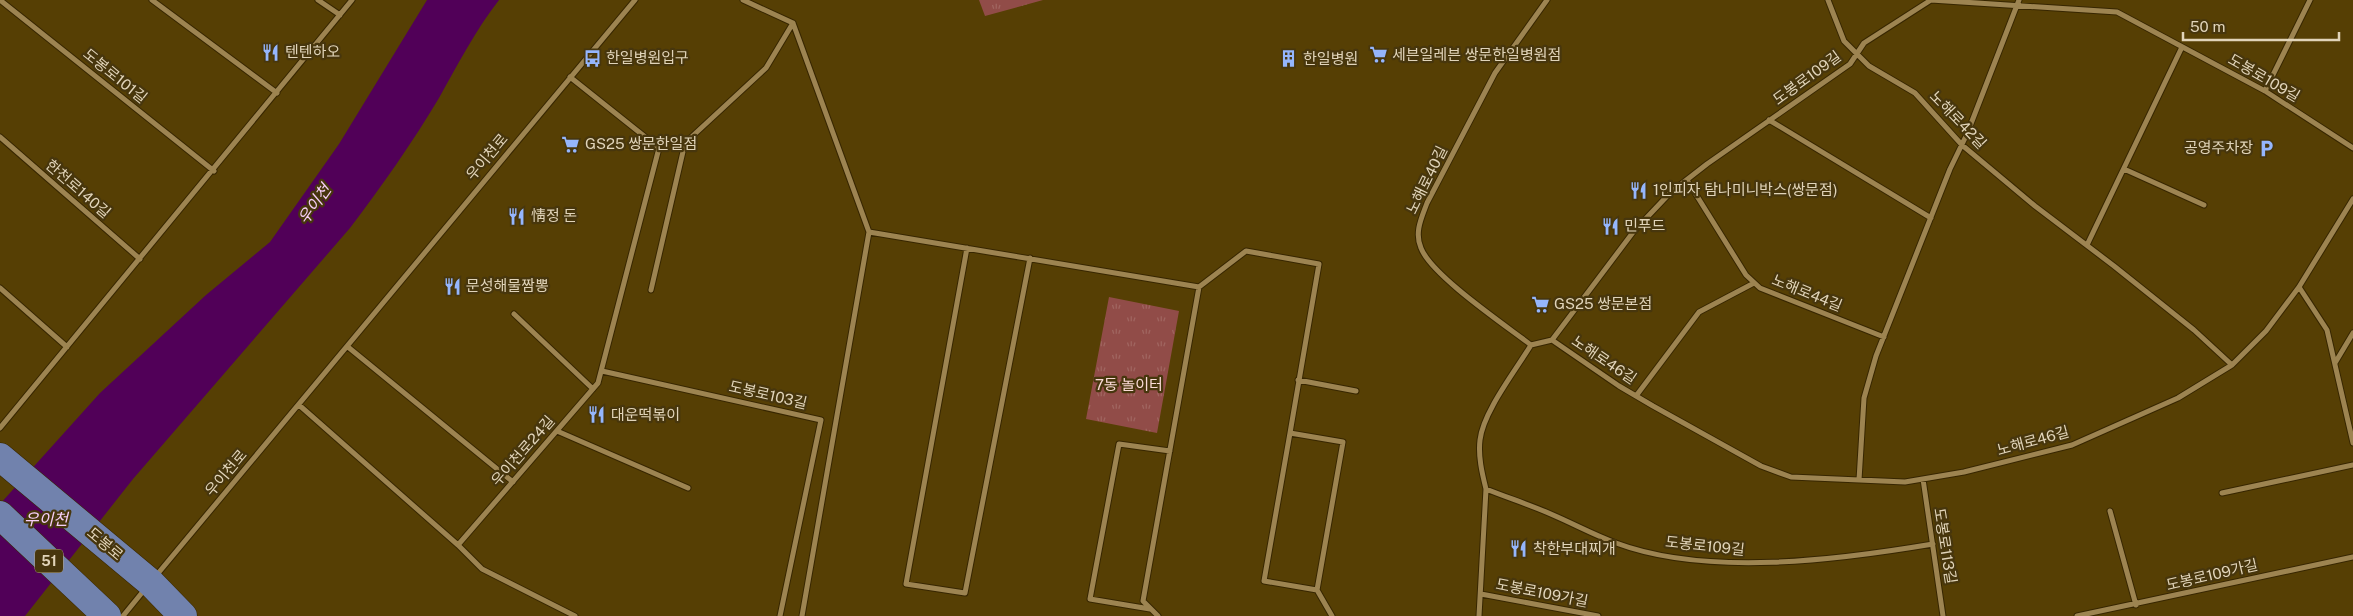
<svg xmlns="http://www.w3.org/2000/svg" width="2353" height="616" viewBox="0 0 2353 616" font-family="'Public Sans','Noto Sans KR',sans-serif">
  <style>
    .grass { fill: url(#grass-tufts) }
    .water { fill: #510058 }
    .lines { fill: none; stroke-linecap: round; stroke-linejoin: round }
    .minor-casing { stroke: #372600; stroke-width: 7 }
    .primary-casing { stroke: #372600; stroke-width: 29 }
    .minor { stroke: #9d8451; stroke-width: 5 }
    .primary { stroke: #7182ad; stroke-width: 28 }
    .labels { text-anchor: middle; stroke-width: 4.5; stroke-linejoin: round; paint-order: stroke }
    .shield { fill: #47360d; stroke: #b3a585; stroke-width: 1 }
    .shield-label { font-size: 14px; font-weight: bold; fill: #e1d4b9 }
    .poi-label { font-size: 15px; fill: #e1d4b9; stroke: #47360d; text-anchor: start }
    .street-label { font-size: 15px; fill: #e1d4b9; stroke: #47360d }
    .park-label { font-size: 15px; fill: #fbdbd8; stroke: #47360d }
    .water-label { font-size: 16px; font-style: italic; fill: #f7cff9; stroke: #47360d }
  </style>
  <defs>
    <pattern id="grass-tufts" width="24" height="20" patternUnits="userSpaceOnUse" patternTransform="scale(1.25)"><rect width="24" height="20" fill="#914c48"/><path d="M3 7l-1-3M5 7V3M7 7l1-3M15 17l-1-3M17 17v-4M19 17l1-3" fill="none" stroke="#a06560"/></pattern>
  </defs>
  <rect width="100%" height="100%" fill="#563f04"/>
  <path class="grass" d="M 979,0 L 1043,0 L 985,16 Z
    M 1109,297 L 1179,311 L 1157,433 L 1086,419 Z"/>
  <path class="water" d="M 427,0 L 499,0 C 475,31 458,64 439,98 C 412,143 382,186 350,228 L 133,479 L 25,616 L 0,616 L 0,504 L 100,393 L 206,295 L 270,242 L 339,144 Z"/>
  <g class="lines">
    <defs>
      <path id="minor" d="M 0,0 L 214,171
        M 152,0 L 277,93
        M 318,0 L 340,15
        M 743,0 L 793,23 L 869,232 L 1199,287 L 1246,251 L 1319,264 L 1290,433 L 1343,442 L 1317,590 L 1332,616
        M 1828,0 L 1844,41 L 1869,66 L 1915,93 L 1962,145 L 2035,206 L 2114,266 L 2194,330 L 2232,365
        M 2265,91 L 2310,0
        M 1769,120 L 1931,218
        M 0,137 L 140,259
        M 2124,169 L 2204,205
        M 1687,180 L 1746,275 L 1760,288 L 1884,337
        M 2087,245 L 2182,47
        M 967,248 L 906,584 L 965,593 L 1030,258
        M 2299,287 L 2327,330 L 2353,443
        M 0,288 L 67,347
        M 651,290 L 685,143 L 766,68 L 793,23
        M 514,314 L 593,389
        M 1552,340 L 1634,231 L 1671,192 L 1707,164 L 1850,64 L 1864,43 L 1931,0 L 2117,12 L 2265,91 L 2353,148
        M 1531,345 L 1552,340 L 1619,386 L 1653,406 L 1761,466 L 1791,477 L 1905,482 L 1964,472 L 2072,445 L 2178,398 L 2232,365 L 2266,331 L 2299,287 L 2353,199
        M 1531,345 C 1505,325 1431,275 1421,248 C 1414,232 1422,217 1427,203 L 1495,73 L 1547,0
        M 348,347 L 513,482
        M 2335,363 L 2353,333
        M 602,371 L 821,420 L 780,616
        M 1298,380 L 1356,391
        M 1636,396 L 1699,312 L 1754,283
        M 299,405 L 458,545 L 482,569 L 575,616
        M 0,428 L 352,0
        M 557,431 L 688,488
        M 1290,433 L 1264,581 L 1317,590
        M 1923,479 L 1943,616
        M 1859,480 L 1864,398 L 1876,356 L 1950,169 L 1967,134 L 2019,0
        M 1486,489 C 1508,498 1531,505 1553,515 C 1574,524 1594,535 1616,543 C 1707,577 1838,560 1933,544
        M 2222,493 L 2353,465
        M 2110,511 L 2136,605
        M 458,545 L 598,383 L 659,148 L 570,77
        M 155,577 C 315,385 474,192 635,0
        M 1481,594 L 1598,616
        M 1150,609 L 1090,599 L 1119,444 L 1170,451
        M 123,616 L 145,589
        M 802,616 L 869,232
        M 1158,616 L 1143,601 L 1199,287
        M 1479,616 L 1486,489 C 1482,473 1478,456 1480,440 C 1483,412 1516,370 1531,345
        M 2077,616 L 2353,557"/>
      <path id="primary" d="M 0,457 L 151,583 L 183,616
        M 0,515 L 107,616"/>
    </defs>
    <use href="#minor" class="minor-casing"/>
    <use href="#primary" class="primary-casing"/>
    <use href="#minor" class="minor"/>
    <use href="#primary" class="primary"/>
  </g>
  <defs>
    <symbol id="restaurant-bare" viewBox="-9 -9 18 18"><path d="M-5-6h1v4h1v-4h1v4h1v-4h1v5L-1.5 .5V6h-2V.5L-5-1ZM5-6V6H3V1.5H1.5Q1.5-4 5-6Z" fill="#95b6fd" stroke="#47360d" stroke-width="2.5" paint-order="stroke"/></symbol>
    <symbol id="supermarket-bare" viewBox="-9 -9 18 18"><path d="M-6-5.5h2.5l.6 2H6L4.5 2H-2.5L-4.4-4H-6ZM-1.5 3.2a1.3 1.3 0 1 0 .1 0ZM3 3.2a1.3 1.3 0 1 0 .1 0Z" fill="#95b6fd" stroke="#47360d" stroke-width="2.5" paint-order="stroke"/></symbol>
    <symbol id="bus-bare" viewBox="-9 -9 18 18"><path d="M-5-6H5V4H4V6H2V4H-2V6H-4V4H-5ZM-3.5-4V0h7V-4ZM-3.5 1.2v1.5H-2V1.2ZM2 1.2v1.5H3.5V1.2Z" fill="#95b6fd" stroke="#47360d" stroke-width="2.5" paint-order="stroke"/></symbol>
    <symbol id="building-bare" viewBox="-9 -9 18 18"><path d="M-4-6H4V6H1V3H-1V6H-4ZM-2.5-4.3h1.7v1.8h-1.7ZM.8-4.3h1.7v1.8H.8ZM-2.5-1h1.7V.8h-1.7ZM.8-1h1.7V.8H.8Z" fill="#95b6fd" stroke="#47360d" stroke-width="2.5" paint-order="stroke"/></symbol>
    <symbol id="parking-bare" viewBox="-9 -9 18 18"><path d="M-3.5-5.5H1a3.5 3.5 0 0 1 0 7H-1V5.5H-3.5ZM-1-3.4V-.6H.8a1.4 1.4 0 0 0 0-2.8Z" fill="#95b6fd" stroke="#47360d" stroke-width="2.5" paint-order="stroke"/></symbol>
  </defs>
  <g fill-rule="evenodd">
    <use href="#restaurant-bare" x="258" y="40" width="25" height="25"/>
    <use href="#supermarket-bare" x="1366" y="42" width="25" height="25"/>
    <use href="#bus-bare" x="580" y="46" width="25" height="25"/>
    <use href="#building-bare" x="1276" y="46" width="25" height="25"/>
    <use href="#supermarket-bare" x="558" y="132" width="25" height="25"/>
    <use href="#parking-bare" x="2254" y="136" width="25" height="25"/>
    <use href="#restaurant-bare" x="1626" y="178" width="25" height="25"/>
    <use href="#restaurant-bare" x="504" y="204" width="25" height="25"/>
    <use href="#restaurant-bare" x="1598" y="214" width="25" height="25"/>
    <use href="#restaurant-bare" x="440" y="274" width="25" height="25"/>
    <use href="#supermarket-bare" x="1528" y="292" width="25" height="25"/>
    <use href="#restaurant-bare" x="584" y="402" width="25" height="25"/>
    <use href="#restaurant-bare" x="1506" y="536" width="25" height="25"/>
  </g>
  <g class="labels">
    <rect class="shield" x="35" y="549.5" width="28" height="23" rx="4"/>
    <g class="shield-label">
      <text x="49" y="566">51</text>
    </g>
    <g class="poi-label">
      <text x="285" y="57">텐텐하오</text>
      <text x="1392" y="60">세븐일레븐 쌍문한일병원점</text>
      <text x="606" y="63">한일병원입구</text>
      <text x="1303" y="64">한일병원</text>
      <text x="585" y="149">GS25 쌍문한일점</text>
      <text x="2253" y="153" text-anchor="end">공영주차장</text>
      <text x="1653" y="195">1인피자 탐나미니박스(쌍문점)</text>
      <text x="531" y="221">情정 돈</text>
      <text x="1624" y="231">민푸드</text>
      <text x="466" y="291">문성해물짬뽕</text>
      <text x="1554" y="309">GS25 쌍문본점</text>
      <text x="611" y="420">대운떡볶이</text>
      <text x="1533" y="554">착한부대찌개</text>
    </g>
    <g class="street-label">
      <text transform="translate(115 76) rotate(39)" y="5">도봉로101길</text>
      <text transform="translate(1807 78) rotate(-36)" y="5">도봉로109길</text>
      <text transform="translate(2264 78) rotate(30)" y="5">도봉로109길</text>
      <text transform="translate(1958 120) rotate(46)" y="5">노해로42길</text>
      <text transform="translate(487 157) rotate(-50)" y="5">우이천로</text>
      <text transform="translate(1427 180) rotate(-64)" y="5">노해로40길</text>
      <text transform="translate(78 189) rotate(41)" y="5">한천로140길</text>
      <text transform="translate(1807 293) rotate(22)" y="5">노해로44길</text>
      <text transform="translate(1604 360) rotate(34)" y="5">노해로46길</text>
      <text transform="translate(768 395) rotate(13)" y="5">도봉로103길</text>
      <text transform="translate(2033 441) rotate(-15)" y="5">노해로46길</text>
      <text transform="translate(523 451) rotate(-49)" y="5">우이천로24길</text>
      <text transform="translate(226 473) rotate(-50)" y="5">우이천로</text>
      <text transform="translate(105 544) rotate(40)" y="5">도봉로</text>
      <text transform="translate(1705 546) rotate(6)" y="5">도봉로109길</text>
      <text transform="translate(1945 546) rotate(81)" y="5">도봉로113길</text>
      <text transform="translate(2212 575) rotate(-13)" y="5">도봉로109가길</text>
      <text transform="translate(1542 593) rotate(11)" y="5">도봉로109가길</text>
    </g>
    <g class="park-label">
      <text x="1129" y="390">7동 놀이터</text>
    </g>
    <g class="water-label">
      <text transform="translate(314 204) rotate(-55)" y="6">우이천</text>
      <text x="46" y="525">우이천</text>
    </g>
  </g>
  <path d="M2183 32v8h156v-8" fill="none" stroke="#e1d4b9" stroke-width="2.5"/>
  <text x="2190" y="32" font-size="15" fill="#e1d4b9" stroke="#47360d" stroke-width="4" paint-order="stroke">50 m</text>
</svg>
